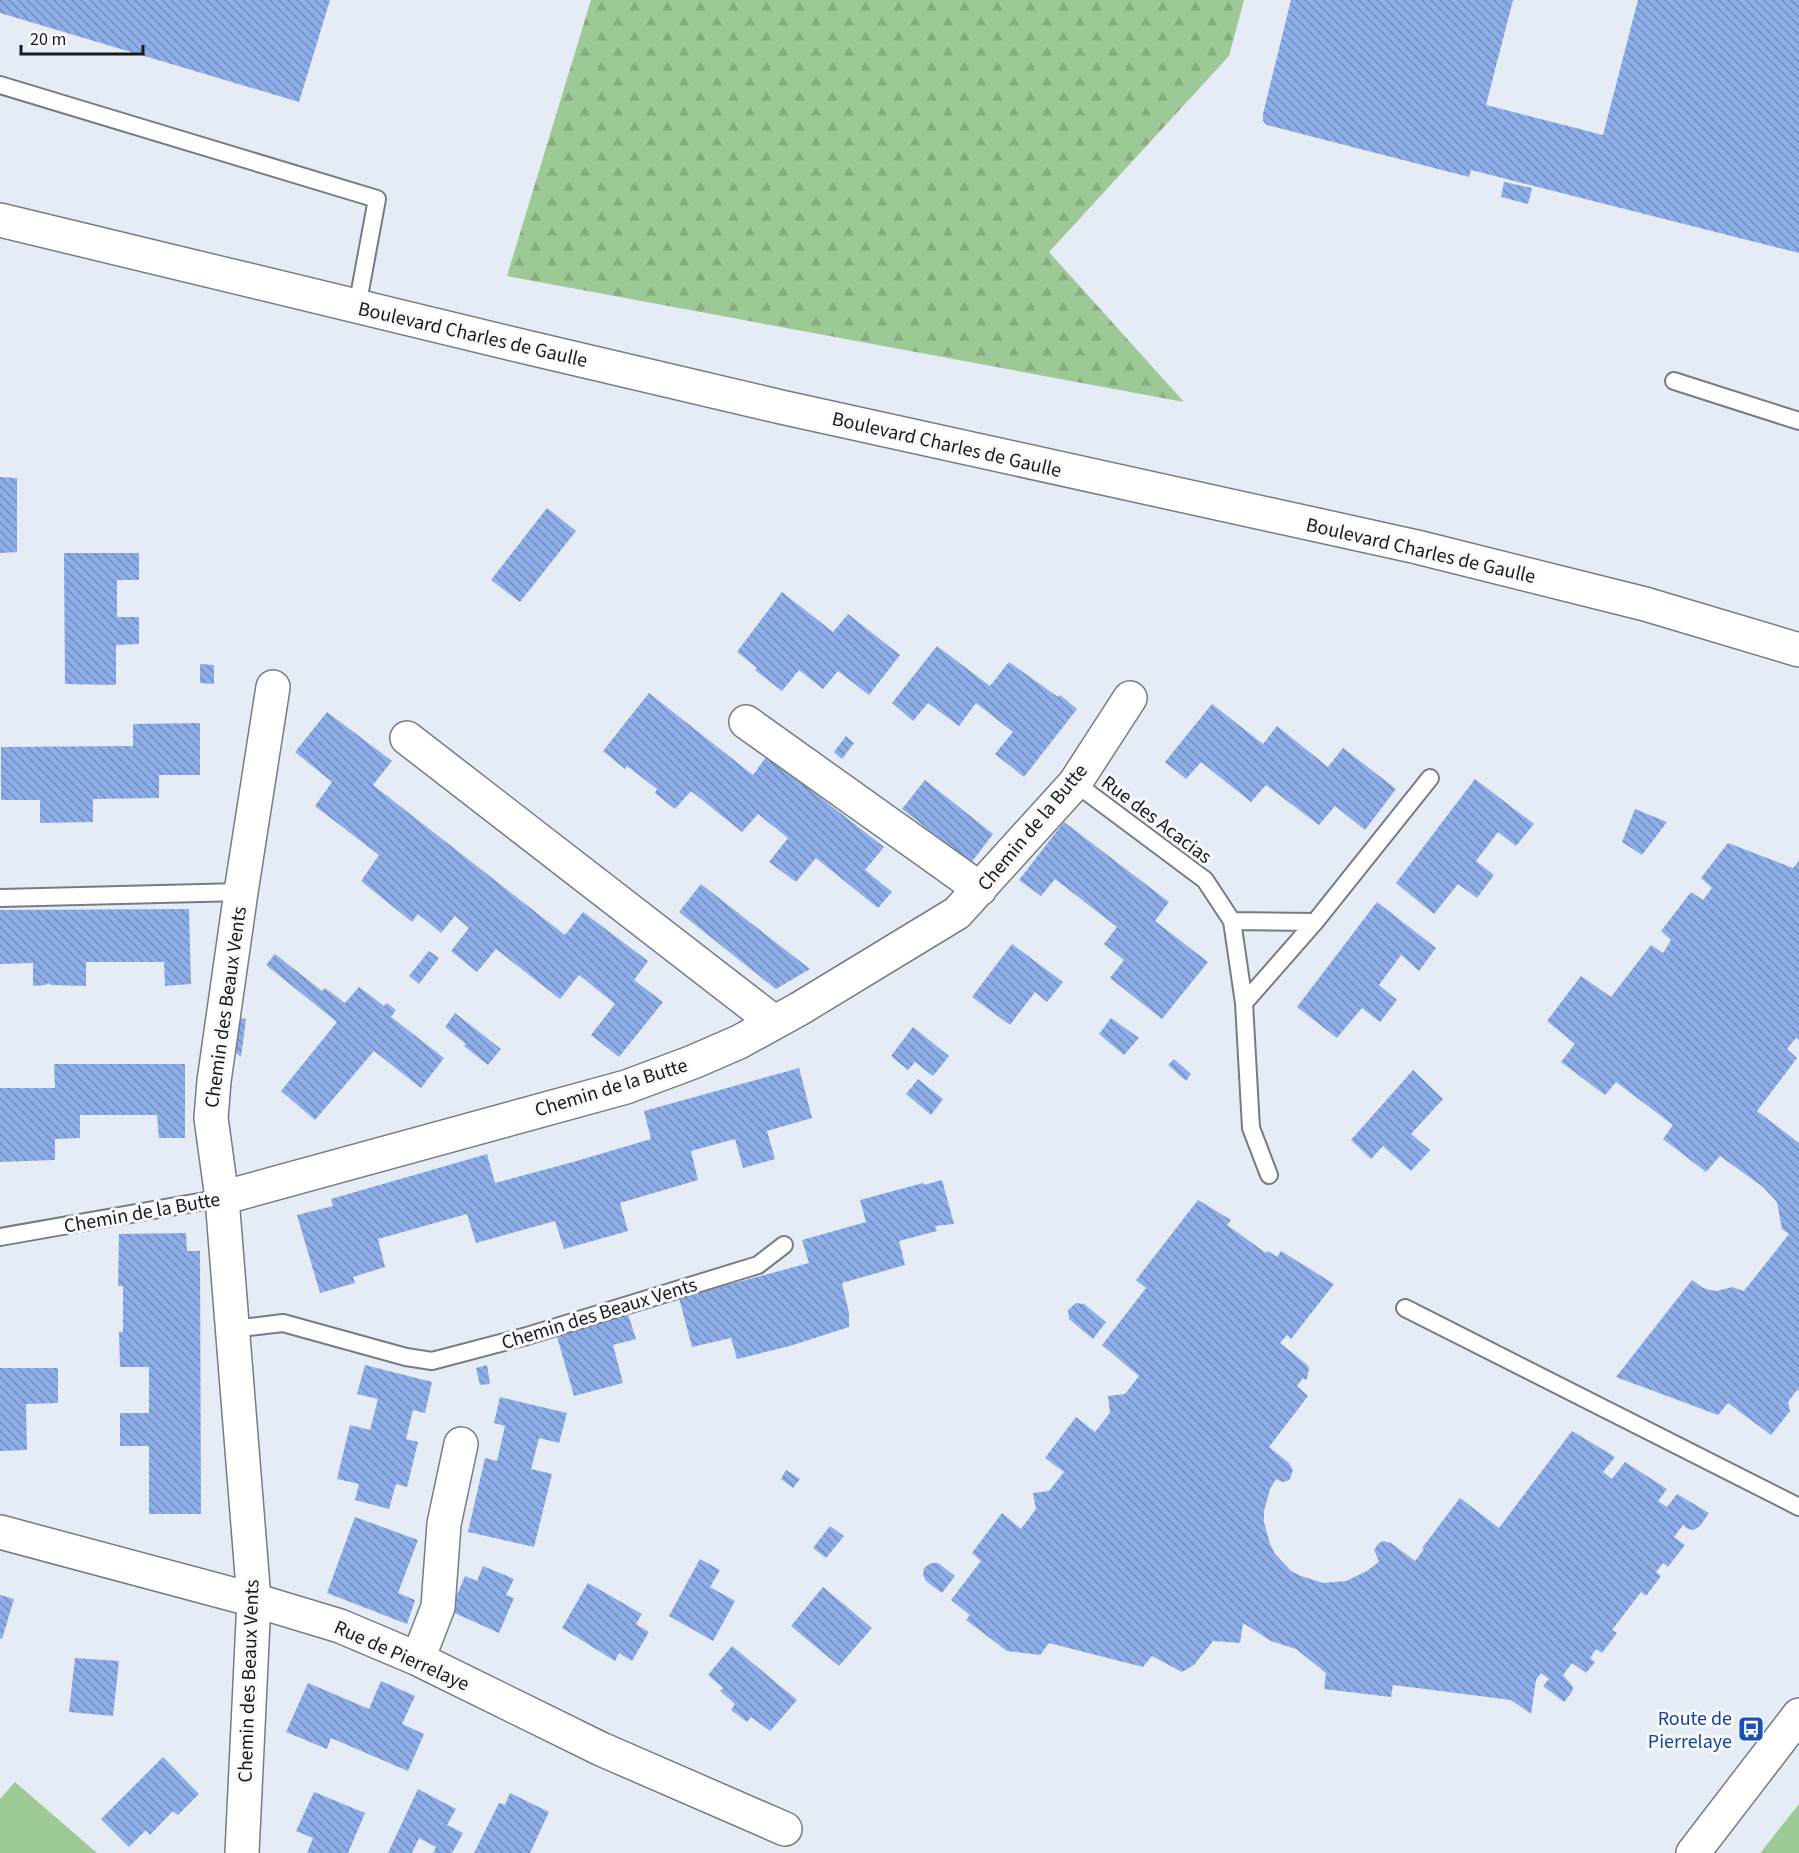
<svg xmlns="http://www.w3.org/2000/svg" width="1799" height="1853" viewBox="0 0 1799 1853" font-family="'Source Sans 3',sans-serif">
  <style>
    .forest { fill: url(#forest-firs) }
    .pitch { fill: #9cc995 }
    .building { fill: url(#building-back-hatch) }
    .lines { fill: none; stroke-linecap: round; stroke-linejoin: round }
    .lane-casing { stroke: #767b84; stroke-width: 20 }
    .street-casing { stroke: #767b84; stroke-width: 36 }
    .secondary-casing { stroke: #767b84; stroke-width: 36 }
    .lane { stroke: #fff; stroke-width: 16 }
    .street { stroke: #fff; stroke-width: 33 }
    .secondary { stroke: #fff; stroke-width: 33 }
    .labels { text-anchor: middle; stroke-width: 6; stroke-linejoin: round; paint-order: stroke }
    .street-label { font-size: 20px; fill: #181b1e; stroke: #f7f9fd }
    .transit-label { font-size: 20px; fill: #164399; stroke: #f7f9fd; text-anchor: end }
  </style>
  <defs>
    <pattern id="forest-firs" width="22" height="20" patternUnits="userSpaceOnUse" patternTransform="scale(1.5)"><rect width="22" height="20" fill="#9cc995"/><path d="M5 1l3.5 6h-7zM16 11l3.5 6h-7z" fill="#86ac80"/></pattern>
    <pattern id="building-back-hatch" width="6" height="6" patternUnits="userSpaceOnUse" patternTransform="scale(1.5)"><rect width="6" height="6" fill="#8daee9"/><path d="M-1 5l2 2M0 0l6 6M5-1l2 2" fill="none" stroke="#728dbc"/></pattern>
  </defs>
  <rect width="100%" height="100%" fill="#e6ecf6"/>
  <path class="forest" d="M 591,0 L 1244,0 L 1229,56 L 1049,252 L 1184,402 L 507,276 Z"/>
  <path class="pitch" d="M 15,1782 L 97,1853 L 0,1853 L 0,1799 Z
    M 1799,1804 L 1799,1853 L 1761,1853 L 1761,1852 Z"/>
  <path class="building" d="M 0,0 L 330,0 L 299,102 L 0,13 Z
    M 1291,0 L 1513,0 L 1486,105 L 1603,135 L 1638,0 L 1799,0 L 1799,253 L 1471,170 L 1469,177 L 1267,125 L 1263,121 L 1263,114 Z
    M 1504,182 L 1532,188 L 1528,204 L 1501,197 Z
    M 0,477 L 17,478 L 17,552 L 0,553 Z
    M 547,508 L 576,531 L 520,602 L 491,580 Z
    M 64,553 L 139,553 L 139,580 L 117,580 L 117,617 L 139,617 L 139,644 L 116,645 L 116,685 L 65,684 Z
    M 782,592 L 833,632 L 848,614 L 900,655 L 869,695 L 838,671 L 823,689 L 799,670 L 782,691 L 755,670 L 757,668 L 737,652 Z
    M 937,646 L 990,686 L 1009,662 L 1058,697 L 1060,695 L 1077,709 L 1024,777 L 995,754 L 1013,732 L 976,703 L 959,726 L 928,703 L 913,721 L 892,703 Z
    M 200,664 L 214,665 L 214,684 L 200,683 Z
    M 649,693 L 753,775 L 767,756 L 884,847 L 865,870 L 892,892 L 878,908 L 816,858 L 796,882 L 769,862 L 788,838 L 758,814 L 742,832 L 691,791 L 675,809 L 655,793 L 657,789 L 627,766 L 625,769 L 603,751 Z
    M 1212,704 L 1263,744 L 1277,726 L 1328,767 L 1343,748 L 1396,789 L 1365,830 L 1335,806 L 1319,825 L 1266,785 L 1251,802 L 1201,762 L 1186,779 L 1165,762 Z
    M 327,712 L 392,761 L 373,785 L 565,935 L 583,912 L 648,961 L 634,980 L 663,1002 L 619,1057 L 591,1035 L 615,1004 L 579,975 L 560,999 L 496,949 L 477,972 L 451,951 L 469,928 L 455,916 L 441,933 L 418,914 L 412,922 L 361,881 L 379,855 L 315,806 L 332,782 L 295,752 Z
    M 200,723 L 200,775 L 159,775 L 159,798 L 93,799 L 93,822 L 40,823 L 40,800 L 1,800 L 1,747 L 133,746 L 133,724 Z
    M 846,736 L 854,743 L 842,759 L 834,752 Z
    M 1475,779 L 1534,824 L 1516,846 L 1498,832 L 1476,861 L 1494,875 L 1477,898 L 1458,884 L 1434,914 L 1396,883 Z
    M 925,780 L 993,834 L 971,863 L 902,809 Z
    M 1635,809 L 1667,822 L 1642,855 L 1622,842 Z
    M 1064,822 L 1169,902 L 1155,921 L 1208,962 L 1162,1019 L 1110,978 L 1124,960 L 1104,944 L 1117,927 L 1055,879 L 1041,896 L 1019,880 Z
    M 1728,843 L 1793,868 L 1799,861 L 1799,1040 L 1796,1038 L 1787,1049 L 1797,1058 L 1757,1111 L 1799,1143 L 1799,1391 L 1797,1390 L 1788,1402 L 1790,1411 L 1771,1435 L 1728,1403 L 1718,1415 L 1616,1377 L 1692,1280 L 1703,1288 L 1710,1290 L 1717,1291 L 1732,1287 L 1744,1291 L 1789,1234 L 1782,1229 L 1777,1202 L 1763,1187 L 1720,1156 L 1706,1172 L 1663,1139 L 1673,1125 L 1616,1082 L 1605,1095 L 1561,1062 L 1575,1044 L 1547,1021 L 1581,976 L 1611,997 L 1651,945 L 1663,953 L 1671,940 L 1661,931 L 1691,892 L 1703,900 L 1712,888 L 1701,878 Z
    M 701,884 L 797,959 L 810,969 L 776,989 L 679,912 Z
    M 1377,902 L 1436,948 L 1419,971 L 1401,955 L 1379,985 L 1397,1000 L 1380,1022 L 1362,1008 L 1337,1038 L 1297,1007 Z
    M 189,909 L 191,984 L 165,986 L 164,962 L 86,962 L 86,986 L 51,985 L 48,983 L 46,985 L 33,986 L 33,963 L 0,964 L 0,910 Z
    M 1012,944 L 1063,982 L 1047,1002 L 1035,992 L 1010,1025 L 972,997 Z
    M 429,951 L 439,958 L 419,984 L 409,976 Z
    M 275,954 L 322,991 L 325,988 L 345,1003 L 359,987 L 384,1006 L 387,1003 L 396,1010 L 391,1017 L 444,1058 L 421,1088 L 374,1051 L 315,1120 L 281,1091 L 337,1022 L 266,965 Z
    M 455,1013 L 501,1049 L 488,1065 L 464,1046 L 466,1044 L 445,1027 Z
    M 235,1017 L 246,1019 L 241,1057 L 231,1049 Z
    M 1111,1018 L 1139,1038 L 1124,1055 L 1099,1034 Z
    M 913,1027 L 949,1056 L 933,1076 L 915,1062 L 908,1070 L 891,1056 Z
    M 1174,1059 L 1191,1074 L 1186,1081 L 1168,1065 Z
    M 54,1064 L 185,1064 L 185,1138 L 159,1138 L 157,1115 L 80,1115 L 80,1138 L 55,1139 L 55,1160 L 0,1162 L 0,1088 L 55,1088 Z
    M 799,1068 L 812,1118 L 767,1131 L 775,1159 L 743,1168 L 735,1139 L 691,1151 L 698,1180 L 620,1203 L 628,1231 L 564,1249 L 555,1221 L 476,1243 L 467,1214 L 378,1239 L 385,1267 L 353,1277 L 355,1283 L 320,1293 L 297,1215 L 333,1206 L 331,1199 L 487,1154 L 495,1183 L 573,1162 L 651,1139 L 644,1111 Z
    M 1413,1070 L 1443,1099 L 1411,1134 L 1430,1150 L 1411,1171 L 1383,1146 L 1371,1159 L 1351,1140 Z
    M 918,1079 L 943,1099 L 931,1115 L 906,1094 Z
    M 942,1180 L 954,1224 L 935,1226 L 937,1231 L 899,1241 L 905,1265 L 842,1283 L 849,1313 L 849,1327 L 790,1346 L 737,1359 L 731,1338 L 692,1347 L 679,1298 L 809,1263 L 802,1240 L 866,1222 L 860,1200 L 923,1183 L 924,1185 Z
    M 1198,1200 L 1231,1220 L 1227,1225 L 1266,1253 L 1268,1251 L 1277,1257 L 1281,1251 L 1334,1284 L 1291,1339 L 1287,1335 L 1280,1343 L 1306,1364 L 1309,1368 L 1307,1379 L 1305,1380 L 1303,1378 L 1297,1386 L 1308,1396 L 1269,1447 L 1289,1463 L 1293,1470 L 1290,1479 L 1287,1481 L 1282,1482 L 1276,1479 L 1270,1489 L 1264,1511 L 1264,1522 L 1270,1544 L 1275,1554 L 1291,1571 L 1301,1576 L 1323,1583 L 1346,1581 L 1367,1571 L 1376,1564 L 1379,1561 L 1374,1550 L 1378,1544 L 1383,1541 L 1391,1543 L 1415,1561 L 1424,1549 L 1422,1548 L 1460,1498 L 1499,1528 L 1572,1431 L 1615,1457 L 1603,1472 L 1612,1479 L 1625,1462 L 1667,1489 L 1658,1501 L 1667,1507 L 1677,1494 L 1709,1513 L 1700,1526 L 1694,1530 L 1688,1529 L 1683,1525 L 1674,1537 L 1685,1545 L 1668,1567 L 1663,1563 L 1656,1572 L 1661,1576 L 1646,1596 L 1641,1592 L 1612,1630 L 1617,1633 L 1602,1653 L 1596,1649 L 1590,1658 L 1595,1662 L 1586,1673 L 1572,1663 L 1563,1675 L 1573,1687 L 1572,1692 L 1564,1702 L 1543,1686 L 1549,1679 L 1541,1673 L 1536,1680 L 1531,1714 L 1511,1700 L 1393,1685 L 1391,1697 L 1324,1689 L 1326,1673 L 1296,1649 L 1271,1641 L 1243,1623 L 1240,1643 L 1213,1641 L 1194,1665 L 1182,1672 L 1152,1656 L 1143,1667 L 1049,1643 L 1040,1655 L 1007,1651 L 966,1620 L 970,1615 L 951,1600 L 981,1561 L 972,1553 L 1002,1513 L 1021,1529 L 1036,1509 L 1033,1493 L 1049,1491 L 1064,1472 L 1045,1458 L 1076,1417 L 1095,1432 L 1110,1413 L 1108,1396 L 1125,1394 L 1139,1376 L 1102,1345 L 1146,1288 L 1136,1280 Z
    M 186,1233 L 187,1251 L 200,1251 L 201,1514 L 149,1514 L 149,1446 L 120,1446 L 120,1413 L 149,1413 L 149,1367 L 120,1367 L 119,1332 L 123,1332 L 123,1286 L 118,1286 L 119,1234 Z
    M 1076,1303 L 1084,1304 L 1106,1322 L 1093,1339 L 1069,1319 L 1068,1310 Z
    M 628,1314 L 636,1339 L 613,1345 L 623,1383 L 574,1396 L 556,1333 Z
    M 365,1365 L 432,1382 L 425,1413 L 413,1410 L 406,1439 L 418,1442 L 407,1487 L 396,1484 L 389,1509 L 355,1500 L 359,1484 L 337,1479 L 350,1425 L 370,1430 L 378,1399 L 357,1394 Z
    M 487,1365 L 490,1384 L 480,1385 L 476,1368 Z
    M 0,1368 L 58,1368 L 58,1403 L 26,1404 L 27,1450 L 0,1451 Z
    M 500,1397 L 567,1413 L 559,1443 L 539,1438 L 531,1469 L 552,1474 L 534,1547 L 468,1532 L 485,1458 L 497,1461 L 505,1426 L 494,1423 Z
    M 786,1470 L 800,1479 L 793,1488 L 781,1479 Z
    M 355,1517 L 418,1540 L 398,1593 L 415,1600 L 407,1624 L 327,1593 Z
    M 830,1526 L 844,1536 L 826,1558 L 813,1548 Z
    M 700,1559 L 720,1570 L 710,1587 L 735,1601 L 713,1641 L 669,1616 Z
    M 931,1563 L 938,1563 L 955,1576 L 942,1593 L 926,1581 L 923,1575 L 924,1568 Z
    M 483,1566 L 514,1579 L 506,1595 L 514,1598 L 499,1633 L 450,1611 L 465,1576 L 477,1581 Z
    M 588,1583 L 642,1614 L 636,1624 L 649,1632 L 632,1661 L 619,1653 L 615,1661 L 562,1628 Z
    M 823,1587 L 872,1628 L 839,1666 L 791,1626 Z
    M 0,1595 L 14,1599 L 2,1639 L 0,1638 Z
    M 732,1646 L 797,1700 L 770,1731 L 751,1717 L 747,1722 L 731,1710 L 735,1704 L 720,1691 L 723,1688 L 708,1675 Z
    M 75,1658 L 119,1661 L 113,1716 L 69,1712 Z
    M 381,1681 L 415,1696 L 402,1724 L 424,1734 L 408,1771 L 331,1738 L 327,1749 L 286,1732 L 308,1683 L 369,1709 Z
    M 163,1757 L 199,1794 L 178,1815 L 173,1811 L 150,1835 L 146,1830 L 129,1847 L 101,1819 Z
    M 418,1789 L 456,1809 L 447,1825 L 463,1833 L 452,1853 L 433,1853 L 436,1847 L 419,1838 L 412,1853 L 388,1853 Z
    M 314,1792 L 365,1813 L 348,1853 L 307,1853 L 313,1838 L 296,1831 Z
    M 510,1793 L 549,1812 L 530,1853 L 474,1853 L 499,1803 L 505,1805 Z"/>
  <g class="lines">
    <defs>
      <path id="lane" d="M 0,85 L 377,199 L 357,307
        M 1674,381 L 1799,421
        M 1075,783 L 1205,880 L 1232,921 L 1244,1003 L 1251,1128 L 1269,1175
        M 0,898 L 241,892
        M 1232,921 L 1315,922 L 1430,778
        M 1244,1003 L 1315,922
        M 0,1237 L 222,1198
        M 1405,1308 L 1799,1507
        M 233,1329 L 283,1323 L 406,1357 L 432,1361 L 527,1336 L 758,1265 L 784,1245"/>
      <path id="street" d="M 746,722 L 980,889
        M 407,738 L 774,1022
        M 222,1198 L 626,1087 L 693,1062 L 739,1042 L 799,1009 L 957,913 L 1075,783 L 1130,698
        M 0,1532 L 254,1600 L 340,1626 L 418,1659 L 601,1749 L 785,1829
        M 418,1659 L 438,1607 L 444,1524 L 461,1444
        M 242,1853 L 254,1600 L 222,1198 L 211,1118 L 214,1081 L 241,892 L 273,687
        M 1693,1853 L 1799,1715"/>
      <path id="secondary" d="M 0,220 L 530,348 L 781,407 L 1417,547 L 1645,604 L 1799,650"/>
    </defs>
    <use href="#lane" class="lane-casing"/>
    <use href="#street" class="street-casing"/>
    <use href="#secondary" class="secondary-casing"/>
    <use href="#lane" class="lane"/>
    <use href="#street" class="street"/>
    <use href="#secondary" class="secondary"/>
  </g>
  <defs>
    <symbol id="bus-square" viewBox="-11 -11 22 22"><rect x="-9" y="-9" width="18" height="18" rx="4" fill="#1a4fb4" stroke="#f7f9fd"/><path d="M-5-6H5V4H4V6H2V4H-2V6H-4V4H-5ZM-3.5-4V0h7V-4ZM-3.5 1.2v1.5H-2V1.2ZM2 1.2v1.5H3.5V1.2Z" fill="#fff"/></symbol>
  </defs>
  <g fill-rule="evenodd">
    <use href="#bus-square" x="1736" y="1714" width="30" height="30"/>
  </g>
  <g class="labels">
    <g class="street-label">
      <text transform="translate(473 334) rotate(13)" y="7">Boulevard Charles de Gaulle</text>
      <text transform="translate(947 444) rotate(13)" y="7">Boulevard Charles de Gaulle</text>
      <text transform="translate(1421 550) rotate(13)" y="7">Boulevard Charles de Gaulle</text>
      <text transform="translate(1157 819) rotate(37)" y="7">Rue des Acacias</text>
      <text transform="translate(1032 827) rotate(-50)" y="7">Chemin de la Butte</text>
      <text transform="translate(225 1007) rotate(-82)" y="7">Chemin des Beaux Vents</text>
      <text transform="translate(611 1087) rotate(-17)" y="7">Chemin de la Butte</text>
      <text transform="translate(142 1212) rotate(-10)" y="7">Chemin de la Butte</text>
      <text transform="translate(599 1313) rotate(-17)" y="7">Chemin des Beaux Vents</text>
      <text transform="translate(402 1655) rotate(24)" y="7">Rue de Pierrelaye</text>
      <text transform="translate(248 1681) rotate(-88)" y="7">Chemin des Beaux Vents</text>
    </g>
    <g class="transit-label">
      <text x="1732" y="1725">Route de<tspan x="1732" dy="23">Pierrelaye</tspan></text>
    </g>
  </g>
  <path d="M21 45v9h122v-9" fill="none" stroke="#181b1e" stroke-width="3"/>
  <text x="30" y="45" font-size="18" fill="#181b1e" stroke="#f7f9fd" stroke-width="4.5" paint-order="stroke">20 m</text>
</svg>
